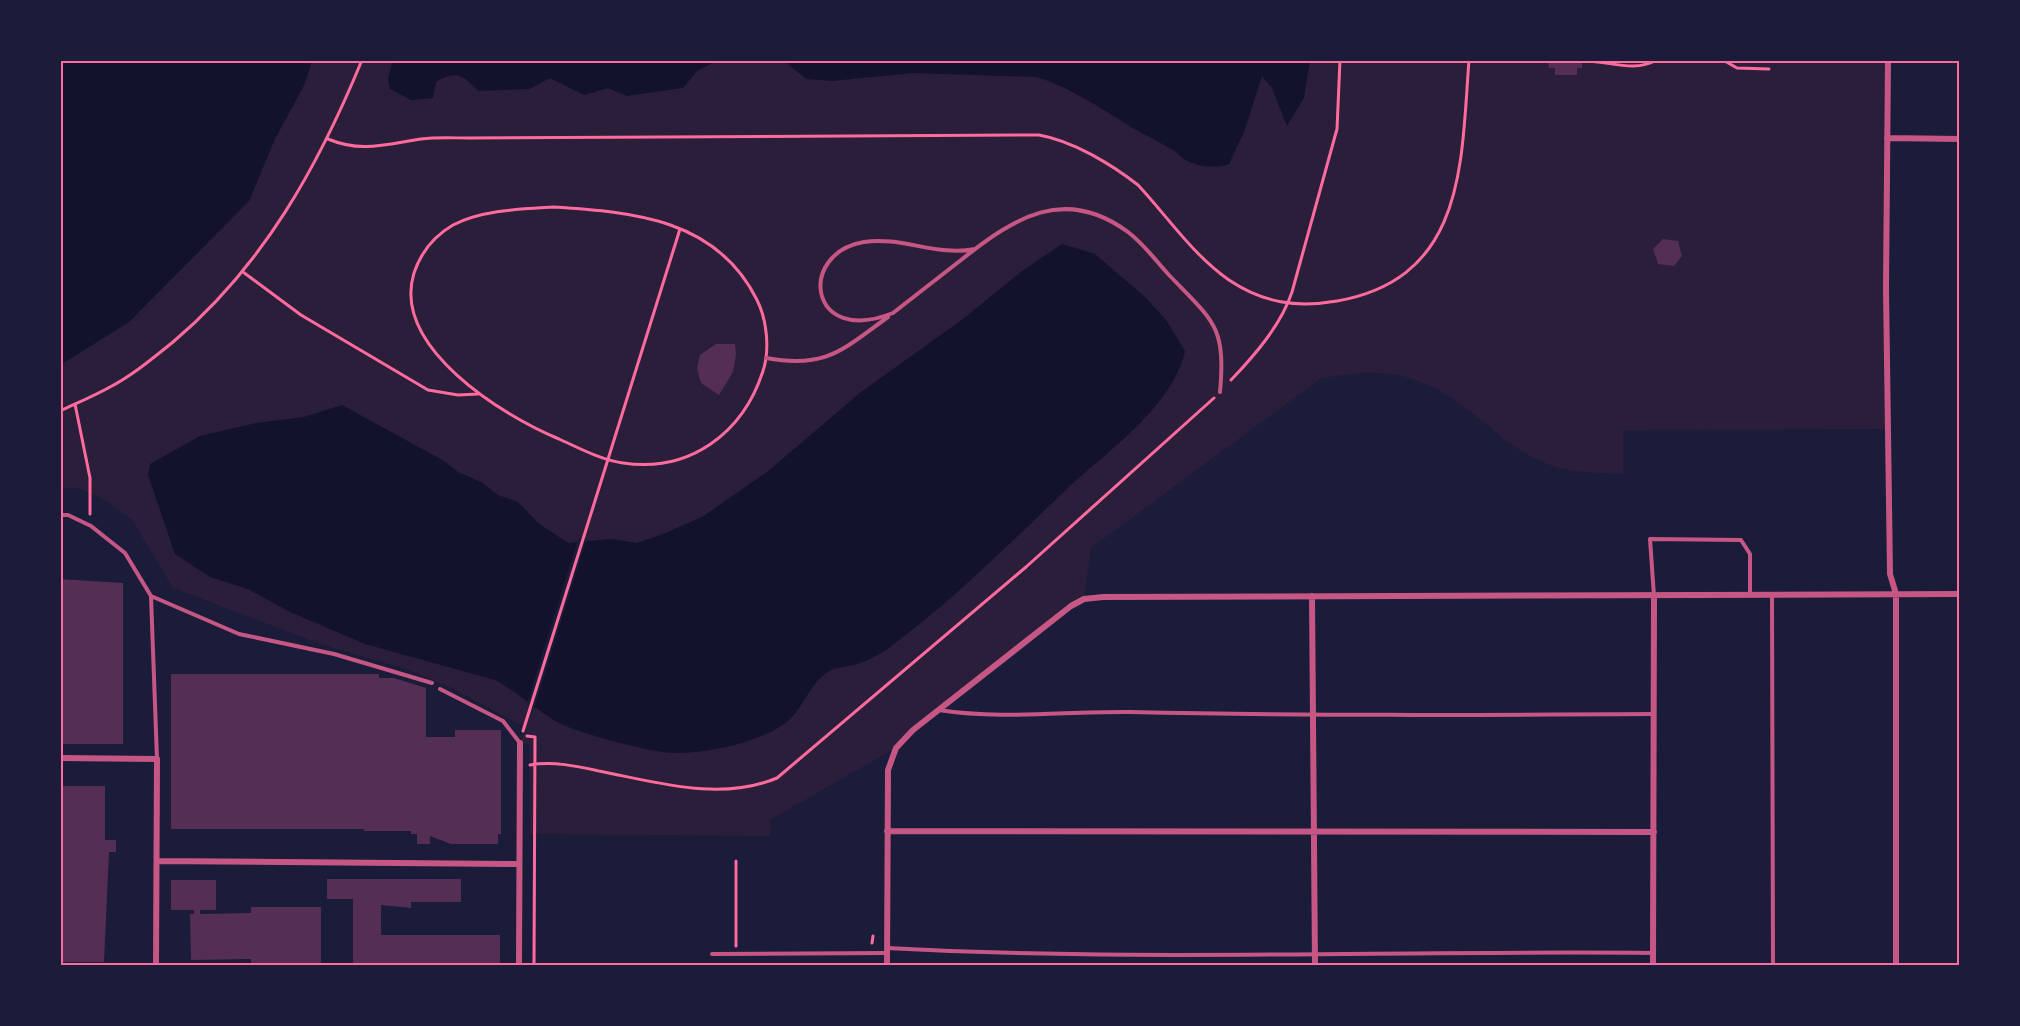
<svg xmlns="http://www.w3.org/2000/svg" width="2020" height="1026" viewBox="0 0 2020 1026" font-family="'Golos Text',sans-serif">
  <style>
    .green { fill: #2a1e3b }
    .water { fill: #12122b }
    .pier { fill: #1b1b3a }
    .building { fill: #542f53 }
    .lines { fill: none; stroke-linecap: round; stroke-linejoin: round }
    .path { stroke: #ff6b9d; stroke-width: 3 }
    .service { stroke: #c65784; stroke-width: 4 }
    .minor { stroke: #c65784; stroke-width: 6 }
    .neatline { fill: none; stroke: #ff6b9d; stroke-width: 2 }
  </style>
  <rect width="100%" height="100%" fill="#1b1b3a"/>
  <path class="green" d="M 312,60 L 1888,60 L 1887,429 L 1623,430 L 1623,474 C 1598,473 1574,473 1550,465 C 1524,456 1502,438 1481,420 C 1425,375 1392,364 1320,379 L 1091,548 L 1084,599 L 1071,606 L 896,748 L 770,820 L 771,836 L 530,834 L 530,744 L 520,743 L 524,727 L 454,689 L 406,669 L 320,644 L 173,588 L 132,520 L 100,497 L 77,488 L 60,488 L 60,365 L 129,322 L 206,244 L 275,139 L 305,83 Z"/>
  <path class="water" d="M 60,60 L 312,60 L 305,83 L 275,139 L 249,201 L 129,322 L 60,365 Z
    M 393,60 L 719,60 L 697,71 L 683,88 L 627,96 L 608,88 L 584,95 L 550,78 L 529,89 L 478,91 C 463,75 456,70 436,82 L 433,98 L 411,100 L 390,89 L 388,79 Z
    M 783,60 L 1310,60 L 1304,98 L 1287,126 L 1272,88 L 1262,76 L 1244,132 L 1229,164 C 1212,170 1188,166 1176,152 C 1162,143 1146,136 1131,127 C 1101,108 1071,88 1037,77 L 913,73 L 832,81 L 806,79 Z
    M 1062,244 L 1095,254 L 1145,297 L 1166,320 L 1185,351 C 1172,407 1109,450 1069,487 C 1011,542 955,599 890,647 C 881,654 865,662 854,665 C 846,667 835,667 828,672 C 807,685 803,713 781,726 C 755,743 708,753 677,753 C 655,754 578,733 559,723 C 536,710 518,692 495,680 L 365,644 L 290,612 L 248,589 L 210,577 L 175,554 L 148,475 L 150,464 L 200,436 L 256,423 L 304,417 L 342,405 L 444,461 L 458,472 L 481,482 L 498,495 L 518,502 L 538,523 L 568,543 L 611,539 L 637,543 L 663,534 L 702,517 L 767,472 L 861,392 L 963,319 L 1022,271 Z"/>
  <path class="pier" d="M 587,538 L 534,709 L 527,704 L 578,539 Z"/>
  <path class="building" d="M 1548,60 L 1582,60 L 1582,68 L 1577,68 L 1577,75 L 1555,75 L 1555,68 L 1549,68 Z
    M 1663,239 L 1678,241 L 1682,256 L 1674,266 L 1658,264 L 1653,249 Z
    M 716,344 L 735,344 L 736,354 L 733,372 L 719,395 L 701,383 L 697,368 L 700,355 Z
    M 60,579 L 123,583 L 123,744 L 60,744 Z
    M 171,674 L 379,674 L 379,678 L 394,678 L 426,688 L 426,737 L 455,737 L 455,730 L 501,730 L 501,834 L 498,834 L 498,844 L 451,844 L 430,836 L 430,844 L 417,844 L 417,834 L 411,834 L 411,831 L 364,831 L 364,829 L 171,829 Z
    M 60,786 L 105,786 L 105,840 L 116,840 L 116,852 L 109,852 L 104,962 L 60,962 Z
    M 327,879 L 461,879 L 461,902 L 411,902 L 411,908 L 381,905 L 381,935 L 500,935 L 500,963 L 481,966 L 353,964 L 353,899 L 327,899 Z
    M 171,880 L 216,880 L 216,910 L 200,910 L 200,914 L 251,913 L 251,907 L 321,907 L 321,966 L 251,966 L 251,959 L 191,960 L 190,914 L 194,914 L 194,910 L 171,910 Z"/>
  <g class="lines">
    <path class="path" d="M 1723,60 L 1737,68 L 1769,69
      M 1585,61 C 1611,61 1632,73 1657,60
      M 328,139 C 361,153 387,144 421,139 C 437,137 453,138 469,138 L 1039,135 C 1073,141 1111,164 1138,185 C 1167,216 1193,255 1229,280 C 1263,303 1297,308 1337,301 C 1466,278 1461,164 1469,60
      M 553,207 C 634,212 717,219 757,300 C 767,320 770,350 763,371 C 743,433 690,473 623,463 C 601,460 579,448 559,439 C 503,416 391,347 414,273 C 421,252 434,236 453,225 C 482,210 521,209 553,207 Z
      M 243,272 L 301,315 L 428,390 L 458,395 L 478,394
      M 1231,380 C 1255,355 1281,325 1292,292 L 1337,129 L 1340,60
      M 75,404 L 90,478 L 90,514
      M 60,411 C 77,403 94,396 110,387 C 133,375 153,358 173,342 C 263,266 318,167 362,60
      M 523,731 L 680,229
      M 527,736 L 535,737 L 534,966
      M 530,765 C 553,761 576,766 599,771 C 656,782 720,802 777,778 L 1026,567 L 1214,398
      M 736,861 L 736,946
      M 872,943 L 873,936"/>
    <path class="service" d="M 975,249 C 938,257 901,236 864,242 C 797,253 808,347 893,313 C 916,295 939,277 961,260 C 1014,218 1064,185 1128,232 C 1144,244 1156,261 1169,275 C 1213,321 1226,325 1220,392
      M 766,358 C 826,369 842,350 888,317
      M 60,515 L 68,515 L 91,526 L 125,553 L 151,596 L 157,759
      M 1772,595 L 1773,966
      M 151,596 L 239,634 L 334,654 L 432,683
      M 1654,596 L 1650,539 L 1741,540 L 1750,554 L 1750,595
      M 440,689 L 503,721 L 520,743
      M 939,710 C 1003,720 1066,711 1130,712 C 1305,716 1479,715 1654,714
      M 887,948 C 1142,962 1398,950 1653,953
      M 712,954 L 887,953"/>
    <path class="minor" d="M 1888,60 L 1886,288 L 1890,574 L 1896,594 L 1896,966
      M 1887,138 L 1960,139
      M 1312,596 L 1315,966
      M 60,758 L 157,759 L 156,966
      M 887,831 L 1654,832
      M 157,861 L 519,864
      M 519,966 L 520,743
      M 887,966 L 888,770 L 896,748 L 913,730 L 1071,606 L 1084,599 L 1103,597 L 1960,594
      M 1653,966 L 1654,596"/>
  </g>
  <rect width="2020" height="1026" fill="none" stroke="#1b1b3a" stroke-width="123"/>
  <rect x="62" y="62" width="1896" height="902" class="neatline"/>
</svg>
